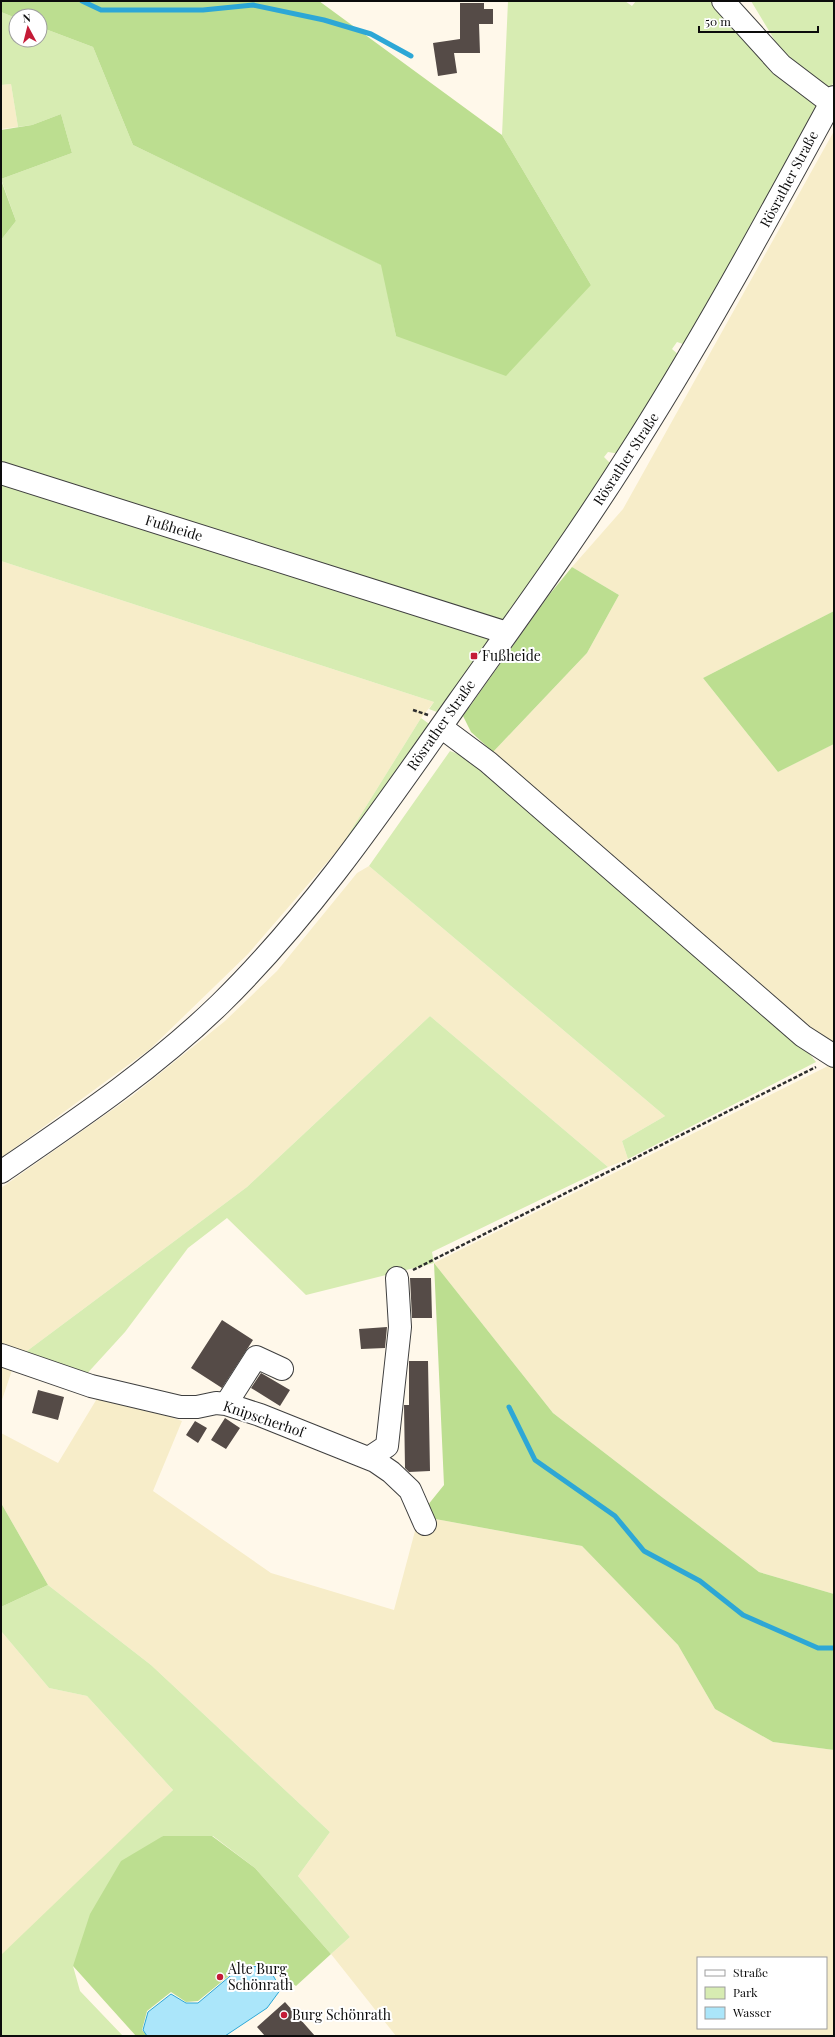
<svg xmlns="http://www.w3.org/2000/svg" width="835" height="2037" viewBox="0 0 835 2037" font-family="'Playfair Display',serif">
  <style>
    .farmland { fill: #f7edc9; fill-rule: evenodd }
    .green { fill: #d7ecb2 }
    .forest { fill: #bcde90 }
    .water { fill: #abe6fa; stroke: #2da7d6 }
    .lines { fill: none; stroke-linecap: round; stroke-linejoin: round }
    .stream { stroke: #2da7d6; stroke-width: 5 }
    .building { fill: #554b47 }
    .minor-casing { stroke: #3f3f3f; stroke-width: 24 }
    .path { stroke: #2e2e2e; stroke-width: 2.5; stroke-dasharray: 4 2; stroke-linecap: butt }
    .minor { stroke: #fff; stroke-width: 22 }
    .poi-dot { fill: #c41b37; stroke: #fff; stroke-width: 1.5 }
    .labels { text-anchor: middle; stroke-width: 4; stroke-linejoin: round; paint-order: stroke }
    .street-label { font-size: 14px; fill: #0c0c0c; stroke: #fff }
    .poi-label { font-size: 14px; fill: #0c0c0c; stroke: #fff; text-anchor: start }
  </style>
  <rect width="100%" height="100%" fill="#fff8ea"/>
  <path class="farmland" d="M 11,84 L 18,127 L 1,129 L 1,85 Z
    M 834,131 L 834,611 L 703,678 L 778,772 L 834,744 L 834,1047 L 818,1041 L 493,752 L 587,653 L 619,595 L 572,567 L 623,509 Z
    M 1,561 L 434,702 L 421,718 L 342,845 L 248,954 L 150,1049 L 1,1158 Z
    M 369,866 L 665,1116 L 622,1141 L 628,1159 L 608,1167 L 430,1016 L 247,1187 L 19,1357 L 1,1351 L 1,1188 L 132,1096 L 225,1021 L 277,971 L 357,873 Z
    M 834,1063 L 834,1594 L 759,1572 L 553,1413 L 434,1263 Z
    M 1,1363 L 13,1367 L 1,1403 Z
    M 101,1392 L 182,1421 L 153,1491 L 271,1573 L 394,1610 L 419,1516 L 582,1546 L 678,1645 L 715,1709 L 773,1742 L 834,1750 L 834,2036 L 396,2036 L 331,1954 L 350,1937 L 298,1876 L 330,1832 L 151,1665 L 48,1585 L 1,1503 L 1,1433 L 58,1463 ZM 698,1958 L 826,1958 L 826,2028 L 698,2028 Z
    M 1,1631 L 49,1688 L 87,1696 L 173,1790 L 1,1957 Z"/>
  <path class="green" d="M 508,1 L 625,1 L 632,6 L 636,1 L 718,1 L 820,106 L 686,345 L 677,342 L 672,349 L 680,356 L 620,454 L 608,452 L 604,457 L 613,466 L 504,620 L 488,622 L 1,469 L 1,240 L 16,221 L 1,179 L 72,153 L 61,114 L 32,125 L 18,127 L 11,84 L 1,85 L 1,12 L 16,18 L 16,40 L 40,40 L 40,27 L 93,47 L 133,145 L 382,265 L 396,336 L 591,285 L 502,135 Z
    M 751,1 L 834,1 L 834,81 L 829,91 L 789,64 Z
    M 1,481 L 496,634 L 442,714 L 429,709 L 434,702 L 1,561 Z
    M 421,718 L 432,726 L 342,845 Z
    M 450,751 L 471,759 L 798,1039 L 816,1062 L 628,1159 L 622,1141 L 665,1116 L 369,866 Z
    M 430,1016 L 608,1167 L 432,1252 L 434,1263 L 306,1295 L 227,1218 L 188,1248 L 125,1332 L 83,1378 L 19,1357 L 247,1187 Z
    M 48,1585 L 151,1665 L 330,1832 L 298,1876 L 350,1937 L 331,1954 L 255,1868 L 213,1836 L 163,1836 L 73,1966 L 80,1991 L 123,2036 L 1,2036 L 1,1955 L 173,1790 L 87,1696 L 49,1688 L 1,1631 L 1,1607 Z"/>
  <path class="forest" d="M 1,1 L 319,1 L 502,135 L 591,285 L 506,376 L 396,336 L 381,265 L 133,145 L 93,47 L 40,27 L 40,16 L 16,16 L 16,18 L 1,12 Z
    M 61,114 L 72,153 L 1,179 L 1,130 L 32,125 Z
    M 1,180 L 16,221 L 1,240 Z
    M 572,567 L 619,595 L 587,653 L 493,752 L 471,732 L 463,716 L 549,595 Z
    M 834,611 L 834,744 L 778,772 L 703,678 Z
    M 434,1263 L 553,1413 L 759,1572 L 834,1594 L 834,1750 L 773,1742 L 715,1709 L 678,1645 L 582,1546 L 419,1516 L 444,1485 Z
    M 1,1503 L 48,1585 L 1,1607 Z
    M 163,1836 L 212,1836 L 255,1868 L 331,1954 L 296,1986 L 268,1965 L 242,1965 L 198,2001 L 186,2002 L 171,1992 L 147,2011 L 142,2030 L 147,2036 L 136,2036 L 73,1966 L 90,1914 L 121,1861 Z"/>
  <path class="water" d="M 242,1966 L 268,1967 L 281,1989 L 267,2008 L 225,2036 L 147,2036 L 143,2030 L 148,2012 L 171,1994 L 186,2003 L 198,2003 Z"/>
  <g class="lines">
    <path class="stream" d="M 82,1 L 101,10 L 203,10 L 253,5 L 324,20 L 371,34 L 411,56
      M 509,1407 L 535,1460 L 615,1516 L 644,1551 L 700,1581 L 743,1615 L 818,1648 L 834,1648"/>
  </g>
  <path class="building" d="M 460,3 L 484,3 L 484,9 L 493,9 L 493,24 L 479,24 L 480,53 L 454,53 L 457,73 L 438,76 L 433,43 L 460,39 Z
    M 410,1278 L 431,1278 L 432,1318 L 412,1318 Z
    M 222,1320 L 253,1340 L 222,1388 L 191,1368 Z
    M 387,1327 L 385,1348 L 361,1349 L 359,1329 Z
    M 409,1361 L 428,1361 L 430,1471 L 409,1472 L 405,1468 L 404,1405 L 409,1405 Z
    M 261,1373 L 290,1390 L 280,1406 L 251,1388 Z
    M 38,1390 L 64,1397 L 58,1420 L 32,1413 Z
    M 225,1418 L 240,1428 L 226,1449 L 211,1440 Z
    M 195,1421 L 207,1428 L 198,1443 L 186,1435 Z
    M 285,2002 L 315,2036 L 265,2036 L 257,2027 Z"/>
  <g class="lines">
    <defs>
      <path id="minor" d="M 723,1 L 781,65 L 831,103
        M 1,473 L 507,633
        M 441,727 L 488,762 L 803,1036 L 834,1056
        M 1,1172 C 77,1120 153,1069 220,1004 C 312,914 385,806 459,701 C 515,622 572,544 624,462 C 700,344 767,220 834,97
        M 1,1355 L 91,1386 L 180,1407 L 197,1407 L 216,1403 L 226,1404 L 260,1415 L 375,1461 L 391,1472 L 410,1490 L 425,1524
        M 226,1404 L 256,1357 L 282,1369
        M 369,1458 L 387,1446 L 400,1327 L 397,1278"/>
    </defs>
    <use href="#minor" class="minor-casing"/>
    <path class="path" d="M 413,710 L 428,715
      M 413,1270 L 816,1067"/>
    <use href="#minor" class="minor"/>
  </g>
  <g class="poi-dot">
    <rect x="470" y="652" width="8" height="8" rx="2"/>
    <circle cx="220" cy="1977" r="4"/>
    <circle cx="284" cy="2015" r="4"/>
  </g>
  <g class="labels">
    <g class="street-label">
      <text transform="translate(789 179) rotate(-62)" y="5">Rösrather Straße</text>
      <text transform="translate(626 459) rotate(-57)" y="5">Rösrather Straße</text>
      <text transform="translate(174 528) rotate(17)" y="5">Fußheide</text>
      <text transform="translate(441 725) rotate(-55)" y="5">Rösrather Straße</text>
      <text transform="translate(264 1419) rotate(19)" y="5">Knipscherhof</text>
    </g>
    <g class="poi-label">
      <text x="482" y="661">Fußheide</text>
      <text x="228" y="1974">Alte Burg<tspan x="228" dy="16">Schönrath</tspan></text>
      <text x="292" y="2020">Burg Schönrath</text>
    </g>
  </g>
  <rect width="835" height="2037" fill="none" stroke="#0c0c0c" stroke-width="4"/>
  <rect x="697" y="1957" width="130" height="72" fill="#ffffff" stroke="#9e9e9e"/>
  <rect x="705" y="1970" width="20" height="6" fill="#ffffff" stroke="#9e9e9e"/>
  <text x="733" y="1977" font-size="12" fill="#0c0c0c">Straße</text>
  <rect x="705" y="1987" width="20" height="12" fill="#d7ecb2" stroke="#9e9e9e"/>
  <text x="733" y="1997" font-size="12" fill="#0c0c0c">Park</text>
  <rect x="705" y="2007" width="20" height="12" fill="#abe6fa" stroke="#9e9e9e"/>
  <text x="733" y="2017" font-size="12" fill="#0c0c0c">Wasser</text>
  <g transform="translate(28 28) rotate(353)"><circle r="19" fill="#ffffff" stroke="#9e9e9e"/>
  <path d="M0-3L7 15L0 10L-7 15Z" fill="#c41b37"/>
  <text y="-6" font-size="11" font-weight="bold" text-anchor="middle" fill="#0c0c0c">N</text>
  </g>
  <path d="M699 26v6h119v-6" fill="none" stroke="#0c0c0c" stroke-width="2"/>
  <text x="705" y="26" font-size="12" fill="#0c0c0c" stroke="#ffffff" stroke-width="3" paint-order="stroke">50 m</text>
</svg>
